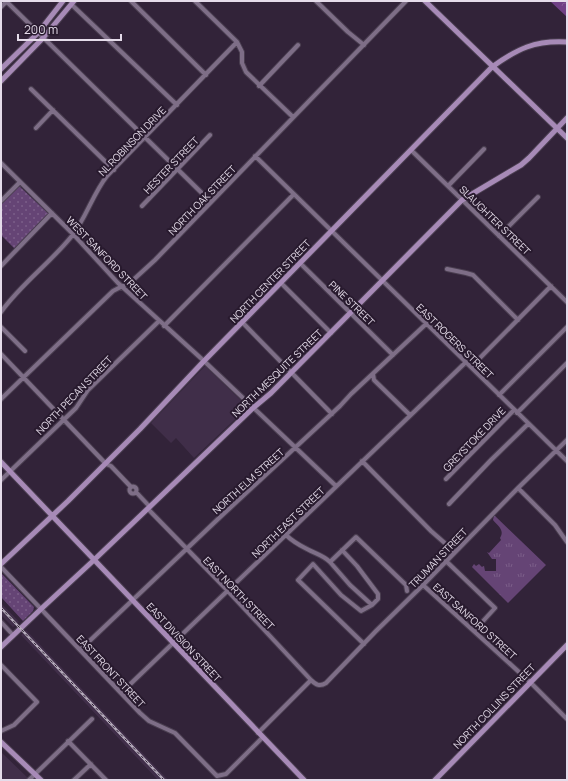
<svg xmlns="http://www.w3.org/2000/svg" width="568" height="781" viewBox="0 0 568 781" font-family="Manrope,sans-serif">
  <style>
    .built { fill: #402e49 }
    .grass { fill: url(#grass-tufts) }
    .forest { fill: url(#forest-crowns) }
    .park { fill: url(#park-dots) }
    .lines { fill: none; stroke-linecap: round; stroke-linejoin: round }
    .minor-casing { stroke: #4a3e50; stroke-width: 6 }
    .major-casing { stroke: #4a3e50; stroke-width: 7 }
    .minor { stroke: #7e6e87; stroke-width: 4 }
    .major { stroke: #a78ab7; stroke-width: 5 }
    .rail-casing { stroke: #b7adbd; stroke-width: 2.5 }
    .rail { stroke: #281a2e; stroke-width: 1; stroke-dasharray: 3; stroke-linecap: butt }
    .labels { text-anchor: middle; stroke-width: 4; stroke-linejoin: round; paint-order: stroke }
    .street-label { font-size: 10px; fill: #e5dcea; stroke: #281a2e }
  </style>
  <defs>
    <pattern id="grass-tufts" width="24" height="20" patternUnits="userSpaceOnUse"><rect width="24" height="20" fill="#654475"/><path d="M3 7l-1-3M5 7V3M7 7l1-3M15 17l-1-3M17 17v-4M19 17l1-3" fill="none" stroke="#7b5e89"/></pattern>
    <pattern id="forest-crowns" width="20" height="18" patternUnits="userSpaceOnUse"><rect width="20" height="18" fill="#6f4085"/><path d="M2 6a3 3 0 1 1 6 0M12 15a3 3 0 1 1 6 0" fill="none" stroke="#835b96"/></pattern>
    <pattern id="park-dots" width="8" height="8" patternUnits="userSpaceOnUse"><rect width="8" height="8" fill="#654475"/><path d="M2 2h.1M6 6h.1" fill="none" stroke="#7b5e89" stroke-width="1.8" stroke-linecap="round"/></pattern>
  </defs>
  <rect width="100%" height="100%" fill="#322339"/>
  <path class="built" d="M 205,366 L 248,407 L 194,458 L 176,438 L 171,443 L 151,423 Z
    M 1,603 L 19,622 L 13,627 L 1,615 Z
    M 26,630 L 168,780 L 158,780 L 21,635 Z
    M 1,752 L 30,780 L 1,780 Z"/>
  <path class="grass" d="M 494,515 L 546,565 L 508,603 L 472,567 L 474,564 L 476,566 L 479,564 L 482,567 L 484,566 L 485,571 L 496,571 L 496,559 L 492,559 L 487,552 L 489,553 L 501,540 L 500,538 C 505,530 498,526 493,520 Z"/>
  <path class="forest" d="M 550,1 L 567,1 L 567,17 Z"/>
  <path class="park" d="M 18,185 L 49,214 L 15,249 L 1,235 L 1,202 Z
    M 1,573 L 34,607 L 33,611 L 23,621 L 1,597 Z"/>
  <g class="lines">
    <defs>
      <path id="minor" d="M 6,1 L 211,202
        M 131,1 L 206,75
        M 195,1 L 237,42 L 242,52 L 242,63 L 246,72 L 293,117
        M 316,1 L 348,32 L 364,45
        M 71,4 L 177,105
        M 1,7 L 7,1
        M 259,86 L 298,45
        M 31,89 L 114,170
        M 36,128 L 53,110
        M 411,150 L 567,302
        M 255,156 L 567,461
        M 1,163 L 73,234 L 118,283 L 204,361 L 336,486
        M 448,186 L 484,149
        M 1,201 L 20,182
        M 142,206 L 210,135
        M 499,236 L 538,197
        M 300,263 L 393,355
        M 1,266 L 52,213
        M 447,269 L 466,273 L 473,275 L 518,320
        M 281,283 L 331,333
        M 1,312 C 21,284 49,264 71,237 C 86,219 92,195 107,176 L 237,42
        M 242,322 L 332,414
        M 164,326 L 294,194
        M 1,327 L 25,351
        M 1,354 L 106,464 L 111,466 L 131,487
        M 471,367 L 551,286
        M 373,374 L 374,380 L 410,415
        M 499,395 L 567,327
        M 1,399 L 113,291 L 132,281 L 155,260 L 406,1
        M 517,413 L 567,363
        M 362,461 L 431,531 L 455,552
        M 446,479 L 514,410
        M 1,480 L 76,408 L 88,390 L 159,321
        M129.5 490a3.5 3.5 0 1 1 7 0a3.5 3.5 0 1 1-7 0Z
        M 518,488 L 555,525 L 567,542
        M 136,492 L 150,507
        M 449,504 L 491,460 L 528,424
        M 148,509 L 227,590 L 311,680 C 316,685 320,687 326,683 L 376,631 L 423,585 L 518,488 L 567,440
        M 286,535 C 292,541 299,545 307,549 C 316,554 323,555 330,562 L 356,537 L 406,585 L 407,591
        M 342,550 L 357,566 L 378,594 L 378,599 L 372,605 L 361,611 L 341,595 L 313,564 L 298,580 L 364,644
        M 446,561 L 495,608 L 474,631
        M 330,562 L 350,585 L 372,605
        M 1,567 L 140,713 L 149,721 L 175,733 L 217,776 L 226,774 L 262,738
        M 423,585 L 530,682 L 567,719
        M 1,622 L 13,635
        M 80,650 L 217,520 L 340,406 L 351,394 L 426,324
        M 1,665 L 37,702 L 14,725 L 1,731
        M 121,693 L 466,362
        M 258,733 L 311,680
        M 68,741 L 106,780
        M 29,780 L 92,719
        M 74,780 L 91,764"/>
      <path id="major" d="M 425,1 L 567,138
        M 1,69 L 38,33 L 63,1
        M 1,81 L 43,38 L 74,1
        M 1,462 L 304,780
        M 1,564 L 68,501 L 140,429 L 204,361 L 492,67 C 517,49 535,40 567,42
        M 1,647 L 41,609 L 94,560 L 253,408 L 271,393 L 462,200 L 521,165 L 529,158 L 567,118
        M 1,742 L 41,780
        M 435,780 L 567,645"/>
    </defs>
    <use href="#minor" class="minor-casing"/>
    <use href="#major" class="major-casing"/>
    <use href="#minor" class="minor"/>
    <use href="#major" class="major"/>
    <defs>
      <path id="rail" d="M 1,608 L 164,780"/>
    </defs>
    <use href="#rail" class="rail-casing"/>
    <use href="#rail" class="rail"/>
  </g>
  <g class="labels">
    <g class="street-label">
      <text transform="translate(132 141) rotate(-46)" y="4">NL ROBINSON DRIVE</text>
      <text transform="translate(171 165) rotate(-46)" y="4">HESTER STREET</text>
      <text transform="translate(202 200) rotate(-46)" y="4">NORTH OAK STREET</text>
      <text transform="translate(495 220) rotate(44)" y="4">SLAUGHTER STREET</text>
      <text transform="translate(107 258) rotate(46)" y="4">WEST SANFORD STREET</text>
      <text transform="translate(270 281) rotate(-46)" y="4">NORTH CENTER STREET</text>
      <text transform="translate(352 303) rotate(44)" y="4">PINE STREET</text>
      <text transform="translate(455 341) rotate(44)" y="4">EAST ROGERS STREET</text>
      <text transform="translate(277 373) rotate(-44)" y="4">NORTH MESQUITE STREET</text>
      <text transform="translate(74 395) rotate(-46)" y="4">NORTH PECAN STREET</text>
      <text transform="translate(474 439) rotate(-46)" y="4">GREYSTOKE DRIVE</text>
      <text transform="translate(248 481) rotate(-42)" y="4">NORTH ELM STREET</text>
      <text transform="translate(288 522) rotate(-44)" y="4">NORTH EAST STREET</text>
      <text transform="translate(438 558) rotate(-46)" y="4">TRUMAN STREET</text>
      <text transform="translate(239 593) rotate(46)" y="4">EAST NORTH STREET</text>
      <text transform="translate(475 621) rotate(42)" y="4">EAST SANFORD STREET</text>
      <text transform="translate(184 642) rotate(47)" y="4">EAST DIVISION STREET</text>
      <text transform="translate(111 671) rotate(47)" y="4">EAST FRONT STREET</text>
      <text transform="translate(494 706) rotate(-46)" y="4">NORTH COLLINS STREET</text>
    </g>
  </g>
  <rect width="568" height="781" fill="none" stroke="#e5dcea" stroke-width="4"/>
  <path d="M18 34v6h103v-6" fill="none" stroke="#e5dcea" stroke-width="2"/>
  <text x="24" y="34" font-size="12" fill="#e5dcea" stroke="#281a2e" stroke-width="3" paint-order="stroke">200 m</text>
</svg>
